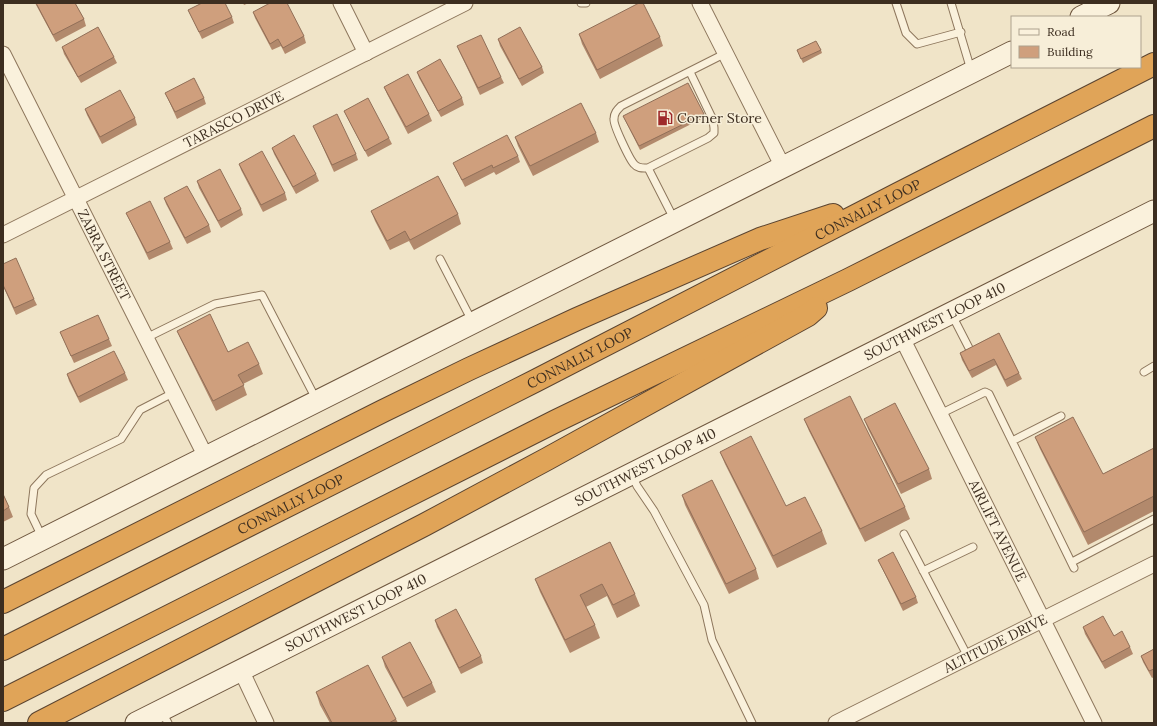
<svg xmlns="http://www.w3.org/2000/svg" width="1157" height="726" viewBox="0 0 1157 726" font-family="Lora,serif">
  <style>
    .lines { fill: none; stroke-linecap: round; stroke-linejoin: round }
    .lane-casing { stroke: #8d765c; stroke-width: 9 }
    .street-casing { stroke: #8d765c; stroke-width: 17 }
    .secondary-casing { stroke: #6f573f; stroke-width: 23 }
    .highway-casing { stroke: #5b4430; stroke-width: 24 }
    .lane { stroke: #faf1dc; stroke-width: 7 }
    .street { stroke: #faf1dc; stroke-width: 15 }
    .secondary { stroke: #faf1dc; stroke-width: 21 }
    .highway { stroke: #e0a458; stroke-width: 22 }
    .wall { fill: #b2896c }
    .building { fill: #cf9f7d; stroke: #916f58 }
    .labels { text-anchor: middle; stroke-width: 3; stroke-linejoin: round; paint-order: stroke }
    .poi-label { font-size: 14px; fill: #3d2e20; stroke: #f7eed8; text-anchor: start }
    .street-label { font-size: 14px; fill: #3d2e20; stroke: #f7eed8 }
  </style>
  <rect width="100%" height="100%" fill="#f0e4c8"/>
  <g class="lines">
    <defs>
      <path id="lane" d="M 581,3 L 586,3
        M 896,3 L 906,33 L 917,44 L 961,32
        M 951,3 L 971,70
        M 690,72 L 713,120 L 714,128 L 714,133 L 708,138 L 648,168 C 643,168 638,169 634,164 C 630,160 613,125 614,119 C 614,113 617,110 621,106 L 726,53
        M 648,168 L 674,219
        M 440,259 L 472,321
        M 952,315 L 970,350
        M 146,338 L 215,304 L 262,295 L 316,399
        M 1144,372 L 1154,366
        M 940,414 L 985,392 L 989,394 L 1074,568
        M 1012,441 L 1061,416
        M 632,475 L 637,486 L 654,511 L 704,605 L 712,640 L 752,723
        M 904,534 L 968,657
        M 42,537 L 31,514 L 34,488 L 46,475 L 121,439 L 140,410 L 173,393
        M 1072,562 L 1154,519
        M 923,571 L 973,547
        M 162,712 L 168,723"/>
      <g id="street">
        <path d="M 341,3 L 366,53"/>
        <path d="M 700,3 L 783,167"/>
        <path id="s1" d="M 3,54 L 206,457"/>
        <path id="s2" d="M 3,235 L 465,3"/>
        <path id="s3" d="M 902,338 L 1094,723"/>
        <path d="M 241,670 L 266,723"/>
        <path id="s4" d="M 836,723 L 1154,564"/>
      </g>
      <g id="secondary">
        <path d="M 1081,17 L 1109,3"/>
        <path d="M 3,559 L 1012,52"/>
        <path id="s5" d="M 136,723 L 1154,211"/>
      </g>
      <g id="highway">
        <path d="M 3,602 L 383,411 L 469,369 L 577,319 L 760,239 L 833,215"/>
        <path id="s6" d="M 3,649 L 535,381 L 898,194 L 1154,64"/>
        <path d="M 3,700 L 556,421 L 848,280 L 1154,126"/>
        <path d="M 39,723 L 424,525 L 547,459 L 808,315 L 816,308"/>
      </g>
    </defs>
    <use href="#lane" class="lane-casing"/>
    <use href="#street" class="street-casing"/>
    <use href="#secondary" class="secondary-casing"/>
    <use href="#highway" class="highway-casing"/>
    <use href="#lane" class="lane"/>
    <use href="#street" class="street"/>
    <use href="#secondary" class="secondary"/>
    <use href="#highway" class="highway"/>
  </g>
  <path class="wall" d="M 35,3 L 75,3 L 84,19 L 86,26 L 56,42 Z
    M 243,3 L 249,3 L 244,5 Z
    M 188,10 L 232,17 L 234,23 L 202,39 L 191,16 Z
    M 253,12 L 304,36 L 306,43 L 285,54 L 281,46 L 272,50 L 255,18 Z
    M 579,34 L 660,37 L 663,46 L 600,79 L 582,44 Z
    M 498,39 L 542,67 L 544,73 L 522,86 L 500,46 Z
    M 457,46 L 501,77 L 504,83 L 480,95 L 460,53 Z
    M 62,47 L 114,57 L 117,63 L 81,83 L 64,54 Z
    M 797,50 L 821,50 L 822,53 L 803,63 Z
    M 417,72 L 462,98 L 464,105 L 441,117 L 419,78 Z
    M 384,87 L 429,114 L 432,121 L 408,134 L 387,94 Z
    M 165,93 L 204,98 L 206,104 L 177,119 L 168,99 Z
    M 85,109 L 135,118 L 137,125 L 102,144 L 87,115 Z
    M 344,111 L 389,138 L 392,144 L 368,157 L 347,117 Z
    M 704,114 L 705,117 L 640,150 L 623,116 Z
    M 313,126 L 356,154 L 358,160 L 334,172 L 316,132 Z
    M 596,133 L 599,142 L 533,176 L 518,146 L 515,137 Z
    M 272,148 L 316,174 L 319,181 L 296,194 L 274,154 Z
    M 518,156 L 520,162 L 496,175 L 494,172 L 465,187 L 453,163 Z
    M 239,164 L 285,193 L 287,200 L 263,212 L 241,170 Z
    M 197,181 L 241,209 L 243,215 L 221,228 L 199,188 Z
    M 164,198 L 209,225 L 211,232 L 187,244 L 166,204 Z
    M 371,211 L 458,214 L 461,224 L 414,250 L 409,241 L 390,250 L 375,221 Z
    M 126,213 L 170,242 L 173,249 L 149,260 L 129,219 Z
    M 3,264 L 34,299 L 37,305 L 16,315 L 3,286 Z
    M 177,331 L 259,364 L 263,374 L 243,384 L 247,395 L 216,411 L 181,340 Z
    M 60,332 L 109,339 L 112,346 L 74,363 Z
    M 999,333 L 1022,379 L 1007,387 L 996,365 L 972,378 L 962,360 L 960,353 Z
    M 125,373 L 128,380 L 80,403 L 69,381 L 67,374 Z
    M 804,419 L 905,507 L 910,519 L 865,542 L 809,431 Z
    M 864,419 L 929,469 L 932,479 L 901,494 L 868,429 Z
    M 1035,437 L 1103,474 L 1154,448 L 1154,511 L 1088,545 L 1040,449 Z
    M 720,452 L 786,506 L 822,531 L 827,544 L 777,568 L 725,464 Z
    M 3,494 L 9,507 L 13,517 L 3,522 Z
    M 682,495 L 756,569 L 759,579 L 729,594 L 685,505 Z
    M 610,542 L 635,594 L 640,606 L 617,618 L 607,596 L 586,607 L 595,625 L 600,638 L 570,653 L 540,592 L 535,579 Z
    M 878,560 L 916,597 L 918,603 L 903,611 L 881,566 Z
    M 435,620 L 481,656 L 483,663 L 461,674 L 437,627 Z
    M 1083,627 L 1114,636 L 1130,647 L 1133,654 L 1105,669 L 1085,634 Z
    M 1154,649 L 1154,677 L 1152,678 L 1143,662 L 1141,656 Z
    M 382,657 L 432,683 L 436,692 L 407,707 L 385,667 Z
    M 316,692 L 396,719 L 398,723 L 330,723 L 320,705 Z"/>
  <path class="building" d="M 36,3 L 75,3 L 84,19 L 53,35 Z
    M 202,3 L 225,3 L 232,17 L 199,32 L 188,10 Z
    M 270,3 L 287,3 L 304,36 L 283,48 L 278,39 L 270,44 L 253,12 Z
    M 639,3 L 643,3 L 660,37 L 597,70 L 579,34 Z
    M 98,27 L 114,57 L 78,77 L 62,47 Z
    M 520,27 L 542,67 L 519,79 L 498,39 Z
    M 481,35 L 501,77 L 478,88 L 457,46 Z
    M 816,41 L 821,50 L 801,59 L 797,50 Z
    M 440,59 L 462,98 L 438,111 L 417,72 Z
    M 408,74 L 429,114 L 406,127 L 384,87 Z
    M 194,78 L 204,98 L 175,112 L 165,93 Z
    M 688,83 L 704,114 L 639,146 L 623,116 Z
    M 120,90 L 135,118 L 100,137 L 85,109 Z
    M 368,98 L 389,138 L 365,151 L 344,111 Z
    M 581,103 L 596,133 L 530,166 L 515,137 Z
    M 337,114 L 356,154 L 332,165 L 313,126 Z
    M 294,135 L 316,174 L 293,187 L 272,148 Z
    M 507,135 L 518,156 L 493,168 L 492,165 L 462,180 L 453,163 Z
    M 262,151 L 285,193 L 261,205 L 239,164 Z
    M 220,169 L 241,209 L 218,221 L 197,181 Z
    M 438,176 L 458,214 L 410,240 L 405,231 L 387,241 L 371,211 Z
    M 187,186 L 209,225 L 185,238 L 164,198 Z
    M 150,201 L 170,242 L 147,253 L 126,213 Z
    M 16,258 L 34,299 L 14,308 L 3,285 L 3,264 Z
    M 210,314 L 228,352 L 248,342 L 259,364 L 238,375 L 244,385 L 213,401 L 177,331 Z
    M 98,315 L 109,339 L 71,356 L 60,332 Z
    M 999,333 L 1019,373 L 1005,380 L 994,359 L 969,371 L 960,353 Z
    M 114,351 L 125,373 L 78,397 L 67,374 Z
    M 850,396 L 905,507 L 860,529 L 804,419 Z
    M 895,403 L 929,469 L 898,484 L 864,419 Z
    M 1073,417 L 1103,474 L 1154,448 L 1154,496 L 1084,532 L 1035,437 Z
    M 751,436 L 786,506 L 805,497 L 822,531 L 773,556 L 720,452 Z
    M 712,480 L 756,569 L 726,584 L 682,495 Z
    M 3,494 L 9,507 L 3,511 Z
    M 610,542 L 635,594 L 613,605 L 602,584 L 580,595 L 595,625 L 565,640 L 535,579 Z
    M 893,552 L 916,597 L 901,604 L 878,560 Z
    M 456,609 L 481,656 L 459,668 L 435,620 Z
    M 1103,616 L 1114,636 L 1122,631 L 1130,647 L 1102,662 L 1083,627 Z
    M 410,642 L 432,683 L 403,698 L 382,657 Z
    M 1154,649 L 1154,669 L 1149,671 L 1141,656 Z
    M 368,665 L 396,719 L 389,723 L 332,723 L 316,692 Z"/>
  <defs>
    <symbol id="fuel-bare" viewBox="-9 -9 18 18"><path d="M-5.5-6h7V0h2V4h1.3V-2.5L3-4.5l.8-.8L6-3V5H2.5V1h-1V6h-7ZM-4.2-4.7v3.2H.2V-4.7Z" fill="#9e2a2b" stroke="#f7eed8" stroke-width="2.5" paint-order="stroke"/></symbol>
  </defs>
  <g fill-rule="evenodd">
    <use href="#fuel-bare" x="654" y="107" width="22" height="22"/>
  </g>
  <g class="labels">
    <g class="poi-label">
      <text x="677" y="123">Corner Store</text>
    </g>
    <g class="street-label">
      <text dy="5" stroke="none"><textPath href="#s2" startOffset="258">TARASCO DRIVE</textPath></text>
      <text dy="5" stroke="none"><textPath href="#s6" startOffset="970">CONNALLY LOOP</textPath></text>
      <text dy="5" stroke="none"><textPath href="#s1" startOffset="225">ZABRA STREET</textPath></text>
      <text dy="5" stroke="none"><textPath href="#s5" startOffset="894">SOUTHWEST LOOP 410</textPath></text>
      <text dy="5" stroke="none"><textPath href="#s6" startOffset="646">CONNALLY LOOP</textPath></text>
      <text dy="5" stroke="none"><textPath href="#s5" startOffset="570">SOUTHWEST LOOP 410</textPath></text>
      <text dy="5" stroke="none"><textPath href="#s6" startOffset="322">CONNALLY LOOP</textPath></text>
      <text dy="5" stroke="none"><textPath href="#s3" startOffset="215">AIRLIFT AVENUE</textPath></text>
      <text dy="5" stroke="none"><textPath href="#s5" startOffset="246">SOUTHWEST LOOP 410</textPath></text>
      <text dy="5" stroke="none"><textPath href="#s4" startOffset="178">ALTITUDE DRIVE</textPath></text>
    </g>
  </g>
  <rect width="1157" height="726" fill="none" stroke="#3d2e20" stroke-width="8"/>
  <rect x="1011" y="16" width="130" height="52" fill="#f7eed8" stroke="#ada18e"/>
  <rect x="1019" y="29" width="20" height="6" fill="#faf1dc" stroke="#ada18e"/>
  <text x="1047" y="36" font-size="12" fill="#3d2e20">Road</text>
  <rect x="1019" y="46" width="20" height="12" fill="#cf9f7d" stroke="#ada18e"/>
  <text x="1047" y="56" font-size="12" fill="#3d2e20">Building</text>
</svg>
